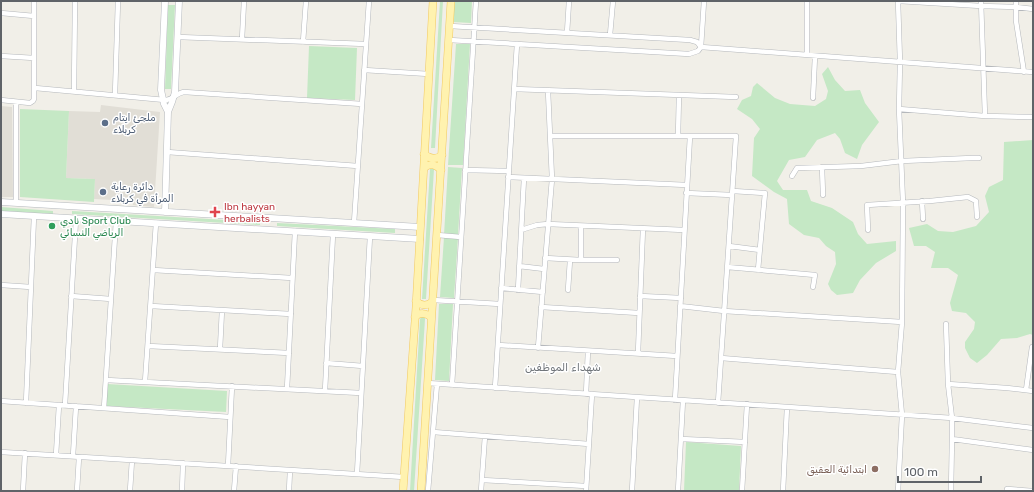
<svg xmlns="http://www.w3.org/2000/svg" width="1034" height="492" viewBox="0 0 1034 492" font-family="Rubik,Cairo,sans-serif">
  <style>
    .education { fill: #e1ded6 }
    .green { fill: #c5e8c5 }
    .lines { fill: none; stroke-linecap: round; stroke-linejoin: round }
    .street-casing { stroke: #b5b8bc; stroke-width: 5.5 }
    .secondary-casing { stroke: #b6babf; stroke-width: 7 }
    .primary-casing { stroke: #f2c960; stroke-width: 8 }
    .street { stroke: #fff; stroke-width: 4.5 }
    .secondary { stroke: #fff; stroke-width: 6 }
    .primary { stroke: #fff2af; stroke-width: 7 }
    .service-dot { fill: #5c6f8a; stroke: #fff; stroke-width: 1.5 }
    .health-dot { fill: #e0444e; stroke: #fff; stroke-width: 1.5 }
    .leisure-dot { fill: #2e9e5b; stroke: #fff; stroke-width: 1.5 }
    .education-dot { fill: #8d6e63; stroke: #fff; stroke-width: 1.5 }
    .labels { text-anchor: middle; stroke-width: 3; stroke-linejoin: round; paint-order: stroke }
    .service-label { font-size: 10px; fill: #4e5e75; stroke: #fff; text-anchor: start }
    .health-label { font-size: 10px; fill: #be3a42; stroke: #fff; text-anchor: start }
    .leisure-label { font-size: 10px; fill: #27864d; stroke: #fff; text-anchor: start }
    .education-label { font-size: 10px; fill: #785e54; stroke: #fff; text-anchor: end }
    .neighbourhood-label { font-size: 11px; fill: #70757a; stroke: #fff }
  </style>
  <rect width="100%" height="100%" fill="#f1efe8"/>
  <path class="education" d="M 101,105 L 160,112 L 154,207 L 133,205 L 132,201 L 94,199 L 95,179 L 66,178 L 69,111 L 100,112 Z
    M 1,106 L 12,107 L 13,197 L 1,197 Z"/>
  <path class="green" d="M 440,1 L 443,1 L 435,148 L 431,148 Z
    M 454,1 L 472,1 L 471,23 L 453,22 Z
    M 168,5 L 175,5 L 171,89 L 165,89 Z
    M 456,44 L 470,44 L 463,165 L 448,165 Z
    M 309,46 L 357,48 L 355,100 L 307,98 Z
    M 828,67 L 835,80 L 845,91 L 860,90 L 865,103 L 879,122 L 862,145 L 857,159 L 845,153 L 840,139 L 835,133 L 817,140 L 805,157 L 789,160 L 777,181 L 783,190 L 807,190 L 811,201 L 832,208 L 853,222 L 858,234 L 867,244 L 896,241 L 896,251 L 876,263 L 860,280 L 853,293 L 837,295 L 831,290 L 828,284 L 836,264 L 835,252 L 826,246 L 819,238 L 804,235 L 789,224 L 787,199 L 774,192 L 752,176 L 754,138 L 760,129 L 752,119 L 737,109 L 742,100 L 751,96 L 753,87 L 757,83 L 775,98 L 790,104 L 815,106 L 826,99 L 828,91 L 822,74 Z
    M 20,109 L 69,111 L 66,178 L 95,179 L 94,202 L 20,197 Z
    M 1033,140 L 1033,335 L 1030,334 L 1017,338 L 1001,339 L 987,355 L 977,363 L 970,358 L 965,348 L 965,342 L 974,329 L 975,322 L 966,313 L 952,311 L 950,303 L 958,275 L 948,268 L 931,268 L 935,252 L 926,246 L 914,246 L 909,228 L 927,224 L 938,231 L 953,232 L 976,226 L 989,212 L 985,196 L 989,187 L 1003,180 L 1004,142 Z
    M 448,167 L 462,168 L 458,235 L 444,235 Z
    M 430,169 L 434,169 L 426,299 L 422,299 Z
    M 1,207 L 53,211 L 53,214 L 1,211 Z
    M 72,211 L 260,222 L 260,225 L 72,214 Z
    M 277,223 L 395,229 L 395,233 L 277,226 Z
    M 444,237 L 458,237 L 454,298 L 440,297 Z
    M 439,304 L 453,304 L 449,381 L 435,380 Z
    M 422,316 L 425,317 L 425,319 L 414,491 L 410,491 L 420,319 Z
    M 107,384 L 227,391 L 226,412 L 106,406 Z
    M 686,442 L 741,446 L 739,491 L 684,491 Z"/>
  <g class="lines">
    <defs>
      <path id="street" d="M 807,1 L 807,55
        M 899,1 L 981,6 L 1016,7 L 1033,9
        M 981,1 L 985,116
        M 1016,1 L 1016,21 L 1024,72
        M 1,13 L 34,16
        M 450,26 L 690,40 L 697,42 L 701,47 L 1033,72
        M 567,33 L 569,1
        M 610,35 L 613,1
        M 178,37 L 366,44
        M 242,39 L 244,1
        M 449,40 L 689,54 L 698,51 L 701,47 L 704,1
        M 303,42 L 306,1
        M 1,56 L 34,58
        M 364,70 L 429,74
        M 35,88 L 165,100 C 173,100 176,93 184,92 L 362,104
        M 514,89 L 736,97
        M 74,91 L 75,1
        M 115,95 L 118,1
        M 813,98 L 815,56
        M 1,100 L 30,103 L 33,101 L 34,99 L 34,1
        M 899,109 L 985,116 L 1033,117
        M 550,136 L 736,136 L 718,403
        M 678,136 L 679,95
        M 167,152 L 358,166
        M 822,167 L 823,195
        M 465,170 L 509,171
        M 792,176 L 797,168 L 861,166 L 902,161 L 972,158 L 979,158
        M 508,177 L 687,185
        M 733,191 L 765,193 L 758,270
        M 686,193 L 732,195
        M 922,201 L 923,219
        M 16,203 L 16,102
        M 354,223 L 369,1
        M 581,226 L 581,260
        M 521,230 L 537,225 L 548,224 L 684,230
        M 868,230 L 867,205 L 930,201 L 968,197 L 976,201 L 977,217
        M 437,235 L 461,237
        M 729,246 L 760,250
        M 545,258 L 581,260 L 617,260
        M 519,266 L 544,269
        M 727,267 L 815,275 L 813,287
        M 153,270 L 292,278
        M 1,285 L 31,287
        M 501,288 L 543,292
        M 518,290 L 524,178
        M 568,290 L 570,260
        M 71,296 L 111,299
        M 640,296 L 681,298
        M 433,300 L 500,304
        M 151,306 L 291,314
        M 680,306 L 724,311 L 902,322
        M 541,307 L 639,313
        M 946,324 L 948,384 L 952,418 L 952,439 L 951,491
        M 498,345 L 677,356
        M 148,346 L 289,353
        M 538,348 L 552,179 L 548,91
        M 220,349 L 222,310
        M 638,353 L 643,228
        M 721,358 L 898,372
        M 326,363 L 363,366
        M 106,380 L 361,393
        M 145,382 L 156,223
        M 427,383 L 952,418 L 1033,428
        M 948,384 L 1007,388 L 1033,391
        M 452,385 L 476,1
        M 495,388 L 517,44
        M 287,389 L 295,231
        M 1026,390 L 1032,347
        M 325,391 L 333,234
        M 586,394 L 588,351
        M 675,400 L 690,136
        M 1,401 L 230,417
        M 26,403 L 34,216
        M 65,405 L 76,219
        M 104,408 L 116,221
        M 433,432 L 589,444
        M 681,439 L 745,442
        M 952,439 L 1033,450
        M 1,452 L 404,477
        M 56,455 L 59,405
        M 73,456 L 76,406
        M 228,466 L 232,386
        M 357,474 L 370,236
        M 482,480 L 586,486
        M 23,491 L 25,453
        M 77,491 L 79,457
        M 130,491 L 132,460
        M 182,491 L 183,463
        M 234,491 L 236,466
        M 289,491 L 290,470
        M 428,491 L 437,384
        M 481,491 L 485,436
        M 586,491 L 592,394
        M 632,491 L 637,397
        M 678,491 L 683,400
        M 742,491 L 747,404
        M 783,491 L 787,407
        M 898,491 L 902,415 L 898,372 L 902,322 L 903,203 L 899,109 L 900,62 L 898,1
        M 1007,491 L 1007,489 L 1033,491"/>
      <path id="secondary" d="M 165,1 L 161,90 L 164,104 L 168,112
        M 1,202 L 420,227
        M 165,212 L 168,112 L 172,102 L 175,92 L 179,1
        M 1,214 L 420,239"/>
      <path id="primary" d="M 424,154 C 430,159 436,160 442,155
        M 424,168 C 430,163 435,164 441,170
        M 416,301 C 421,306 427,306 432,302
        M 415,317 C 420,312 426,313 431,317
        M 403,491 L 416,307 L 433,1
        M 421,491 L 451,1"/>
    </defs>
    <use href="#street" class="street-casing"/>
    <use href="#secondary" class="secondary-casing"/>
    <use href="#primary" class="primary-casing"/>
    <use href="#street" class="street"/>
    <use href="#secondary" class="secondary"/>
    <use href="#primary" class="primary"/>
  </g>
  <g class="service-dot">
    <circle cx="105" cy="123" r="4"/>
    <circle cx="103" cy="192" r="4"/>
  </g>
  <path class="health-dot" d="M213 206h4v4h4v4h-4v4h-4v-4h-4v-4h4z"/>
  <circle class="leisure-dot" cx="52" cy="226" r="4"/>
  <circle class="education-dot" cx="875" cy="469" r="4"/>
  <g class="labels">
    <g class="service-label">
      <text x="113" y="121">ملجئ ايتام<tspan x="113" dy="12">كربلاء</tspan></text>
      <text x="111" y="190">دائرة رعاية<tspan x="111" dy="12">المرأة في كربلاء</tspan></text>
    </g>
    <g class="health-label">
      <text x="224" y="210">Ibn hayyan<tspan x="224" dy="12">herbalists</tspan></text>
    </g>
    <g class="leisure-label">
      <text x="60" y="224">نادي Sport Club<tspan x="60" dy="12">الرياضي النسائي</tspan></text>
    </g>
    <g class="education-label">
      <text x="867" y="473">ابتدائية العقيق</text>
    </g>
    <g class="neighbourhood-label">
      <text x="563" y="371">شهداء الموظفين</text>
    </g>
  </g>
  <rect width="1034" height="492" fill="none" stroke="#5f6368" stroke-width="4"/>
  <path d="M898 476v6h83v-6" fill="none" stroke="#5f6368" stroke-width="2"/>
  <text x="904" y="476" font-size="12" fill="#5f6368" stroke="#ffffff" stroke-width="3" paint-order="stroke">100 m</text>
</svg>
